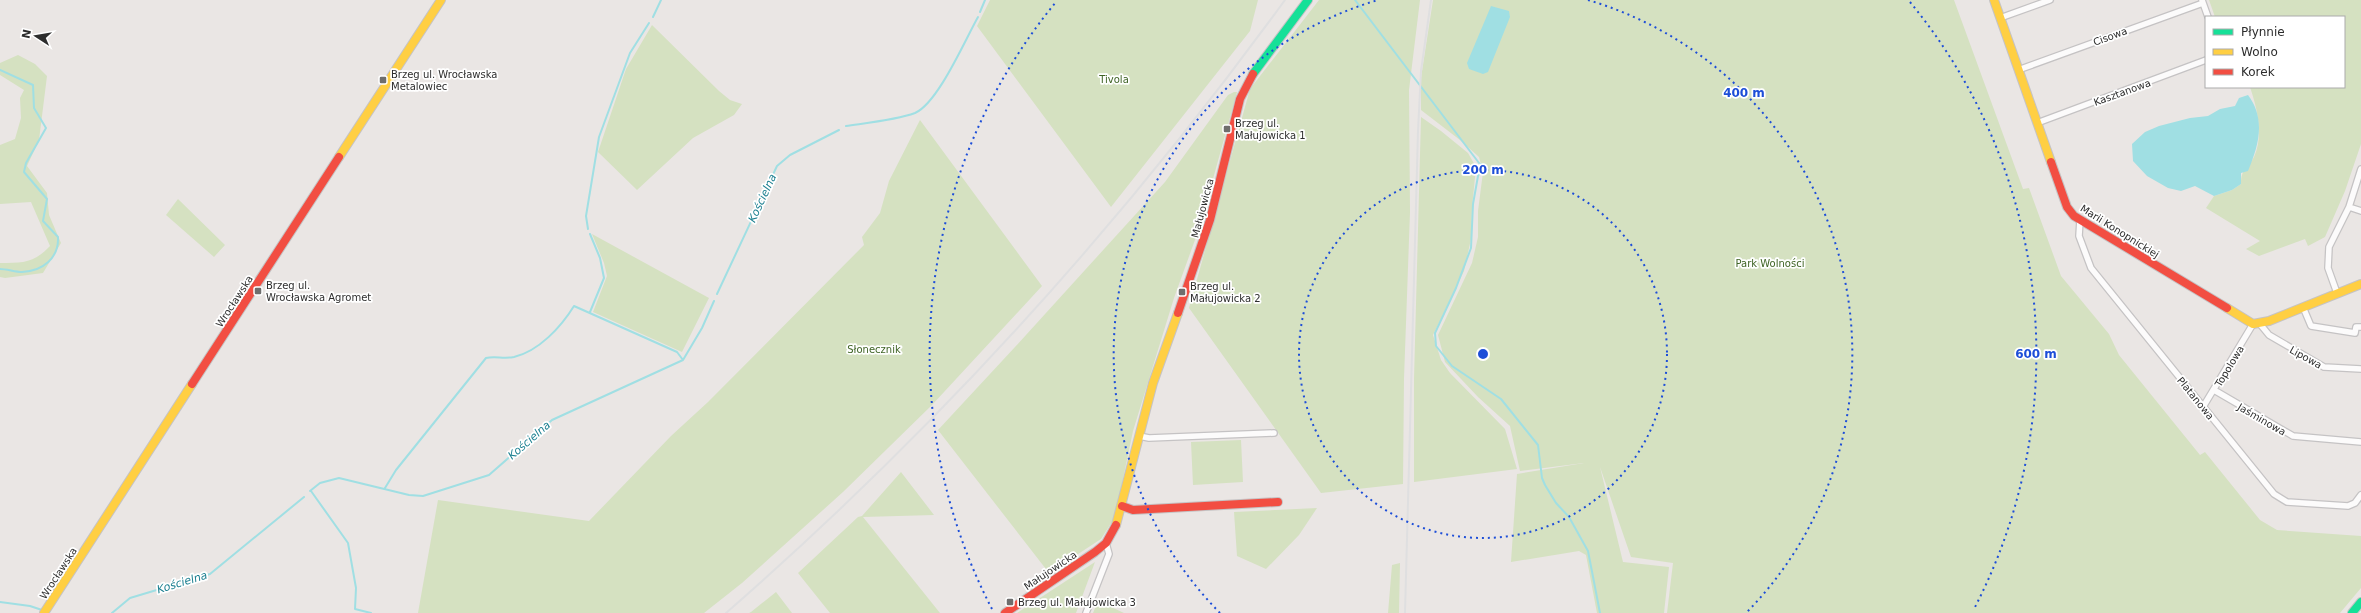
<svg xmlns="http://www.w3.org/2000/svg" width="2361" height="613" viewBox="0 0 2361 613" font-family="'DejaVu Sans',sans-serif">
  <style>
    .green { fill: #d5e1c1 }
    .water { fill: #a0dfe3 }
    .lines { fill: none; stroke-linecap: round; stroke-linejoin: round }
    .stream { stroke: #a0dfe3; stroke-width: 2 }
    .street-casing { stroke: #c5c3c4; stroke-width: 8 }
    .fast-casing { stroke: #c5c3c4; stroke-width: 10 }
    .slow-casing { stroke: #c5c3c4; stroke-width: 10 }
    .jam-casing { stroke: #c5c3c4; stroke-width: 10 }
    .street { stroke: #fcfbfb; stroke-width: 5.5 }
    .fast { stroke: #16e098; stroke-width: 8 }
    .slow { stroke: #ffcf43; stroke-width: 8 }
    .jam { stroke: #f24e42; stroke-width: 8 }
    .rail { stroke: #dfdfe0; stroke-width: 2 }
    .ring { fill: none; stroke: #1d4ed8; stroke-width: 2; stroke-dasharray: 2 4 }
    .poi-dot { fill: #6f6e6d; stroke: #fff; stroke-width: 1.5 }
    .labels { text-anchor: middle; stroke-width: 3.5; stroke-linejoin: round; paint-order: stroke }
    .street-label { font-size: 10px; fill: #2d2d2d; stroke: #fff }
    .poi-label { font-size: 10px; fill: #2d2d2d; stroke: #fff; text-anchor: start }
    .park-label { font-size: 10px; fill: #3e6324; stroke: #fff }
    .water-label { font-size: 11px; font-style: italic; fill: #1d8091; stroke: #fff }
    .centre { fill: #1d4ed8; stroke: #fff; stroke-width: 2 }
    .ring-label { font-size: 12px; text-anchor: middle; font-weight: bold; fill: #1d4ed8; stroke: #fff; stroke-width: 3.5; stroke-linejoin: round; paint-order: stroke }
  </style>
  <rect width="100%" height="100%" fill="#eae6e4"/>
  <path class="green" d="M 990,0 L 1258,0 L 1250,31 L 1111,207 L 977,26 Z
    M 1319,0 L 1420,0 L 1409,90 L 1410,212 L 1404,379 L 1403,484 L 1321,493 L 1189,308 L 1250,89 Z
    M 1433,0 L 1954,0 L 2023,189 L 2029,188 L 2061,276 L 2109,334 L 2119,355 L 2200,455 L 2205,452 L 2260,520 L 2277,530 L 2361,536 L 2361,588 L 2340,613 L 1667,613 L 1673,563 L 1631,557 L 1600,467 L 1623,562 L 1669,567 L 1664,613 L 1597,613 L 1586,555 L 1579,551 L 1511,562 L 1517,474 L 1584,463 L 1520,471 L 1510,426 L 1478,397 L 1445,362 L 1438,335 L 1472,263 L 1478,237 L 1478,211 L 1483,172 L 1479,157 L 1460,140 L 1421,110 L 1421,78 Z
    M 2209,0 L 2361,0 L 2361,144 L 2345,191 L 2325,237 L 2308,246 L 2305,239 L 2259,256 L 2246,249 L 2260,241 L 2206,208 L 2214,196 L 2232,190 L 2241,184 C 2241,168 2248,169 2254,157 C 2264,135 2257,108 2250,87 L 2344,87 L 2344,17 L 2215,17 Z
    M 652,25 L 719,91 L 730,100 L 742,104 L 734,115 L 693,138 L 637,190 L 598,152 L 626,69 Z
    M 18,55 L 35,64 L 47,76 L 39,140 L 27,166 L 47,193 L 49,215 L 61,243 L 43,273 L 5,278 L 0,277 L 0,263 C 23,263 34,263 50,246 L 31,202 L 0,204 L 0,145 L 15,139 L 21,118 L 20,98 L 24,90 L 0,75 L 0,63 Z
    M 1234,92 L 1237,92 L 1200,226 L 1174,298 L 1133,431 L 1115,517 L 1101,539 L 1049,573 L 938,430 L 1015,347 L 1165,182 L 1228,95 Z
    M 1421,117 L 1441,131 L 1468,153 L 1476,167 L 1472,208 L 1471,239 L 1464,271 L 1433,335 L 1441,360 L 1450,373 L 1505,429 L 1517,469 L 1414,482 L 1414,379 Z
    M 920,120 L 1042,286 L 932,405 L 843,492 L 742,583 L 704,613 L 418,613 L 438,500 L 589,521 L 671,436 L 708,402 L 864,245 L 862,237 L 880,213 L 889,181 Z
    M 178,199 L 225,245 L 214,257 L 166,215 Z
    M 592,234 L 709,298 L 682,352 L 593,312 L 607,276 L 604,263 Z
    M 1241,440 L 1243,482 L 1193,485 L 1191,442 Z
    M 901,472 L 934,515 L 863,517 L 940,613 L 830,613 L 798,573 L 858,517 L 862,516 Z
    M 1317,508 L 1299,535 L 1266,569 L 1237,556 L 1234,512 Z
    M 1095,562 L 1076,613 L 1017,613 Z
    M 1400,563 L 1399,613 L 1388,613 L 1392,565 Z
    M 776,592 L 792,613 L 749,613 L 751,612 Z
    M 1098,601 L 1124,613 L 1093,613 Z"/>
  <path class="water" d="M 1491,6 L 1509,11 L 1510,17 L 1488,72 L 1483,74 L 1469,69 L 1467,63 Z
    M 2248,95 C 2266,119 2259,145 2248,171 L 2241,173 L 2241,184 L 2232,190 L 2214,196 L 2195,186 L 2181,191 L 2168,188 L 2147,176 L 2133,161 L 2132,144 L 2145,132 L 2159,126 L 2190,118 L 2208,116 L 2220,109 L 2235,106 L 2239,98 Z"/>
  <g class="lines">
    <path class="stream" d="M 1355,0 L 1479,163
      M 980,12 L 985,0
      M 653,17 L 661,0
      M 0,70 L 33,85 L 34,108 L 46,128 L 26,163 L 24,172 L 47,199 L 43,221 L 58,237 C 59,258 43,271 22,272 C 15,272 7,269 0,269
      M 846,126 C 866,123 896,120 915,113 C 938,103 965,40 978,17
      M 1481,164 L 1482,167 L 1478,176 L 1473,204 L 1471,248 L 1456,288 L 1435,333 L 1436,346 L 1452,366 L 1501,399 L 1538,445 L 1542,478 L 1545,485 L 1556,503 L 1569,517 L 1588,551 L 1600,613
      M 588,229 L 586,216 L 599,137 L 630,53 L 649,23
      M 590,234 L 600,258 L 604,278 L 590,312
      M 717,294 L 777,166 L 790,155 L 839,130
      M 385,488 L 396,470 L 486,358 C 495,356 504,359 514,357 C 539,351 561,327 574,306 L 677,352 L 683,360
      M 310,491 L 320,483 L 339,478 L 409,495 L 423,496 L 489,475 L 552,420 L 683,360 L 702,328 L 714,301
      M 311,491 L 348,543 L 356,588 L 355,609 L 371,613
      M 0,602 L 30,606 L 42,610
      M 112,613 L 130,598 L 210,574 L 304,497"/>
    <defs>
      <path id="street" d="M 2202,0 L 2208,17
        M 2000,18 L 2050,0
        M 2018,70 L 2203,3
        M 2037,123 L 2206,60
        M 2349,207 L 2361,211
        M 2080,220 L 2079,236 L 2091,268 L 2274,494 L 2287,502 L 2348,506 L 2355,503 L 2361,495
        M 2337,293 L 2328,268 L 2329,247 L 2349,207 L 2361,169
        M 2303,307 L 2311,326 L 2355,333 L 2356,327 L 2361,327
        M 2260,324 L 2269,335 L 2324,367 L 2361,369
        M 2214,390 L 2293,436 L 2361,442
        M 2203,407 L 2253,324
        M 1139,436 L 1149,438 L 1274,433
        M 1086,613 L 1109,554 L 1106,543"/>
      <path id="fast" d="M 1253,74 L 1308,0
        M 2352,613 L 2361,602"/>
      <path id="slow" d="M 1994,0 L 2051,162
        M 339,157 L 441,0
        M 2227,308 L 2253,324 L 2269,321 L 2361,284
        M 1116,525 L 1153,383 L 1178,313
        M 44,613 L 192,384"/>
      <path id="jam" d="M 2051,162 L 2067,207 L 2074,216 L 2227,308
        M 1178,313 L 1210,220 L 1240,99 L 1253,74
        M 192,384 L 339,157
        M 1122,506 L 1133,510 L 1278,502
        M 1005,613 L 1095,552 L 1106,543 L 1116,525"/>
    </defs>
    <use href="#street" class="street-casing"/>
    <use href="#fast" class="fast-casing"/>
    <use href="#slow" class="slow-casing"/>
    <use href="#jam" class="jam-casing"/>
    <use href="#street" class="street"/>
    <use href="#fast" class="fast"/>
    <use href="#slow" class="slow"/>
    <use href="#jam" class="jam"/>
    <path class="rail" d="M 726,613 C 938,428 1120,227 1285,0
      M 1405,613 L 1418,131 L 1421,71 L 1431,0"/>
  </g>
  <g class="ring">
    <circle cx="1483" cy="354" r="184"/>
    <path d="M1220 613A369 369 0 0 1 1378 0M1588 0A369 369 0 0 1 1746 613"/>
    <path d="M992 609A553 553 0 0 1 1056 2M1910 2A553 553 0 0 1 1974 609"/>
  </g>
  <g class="poi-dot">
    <rect x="379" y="76" width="8" height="8" rx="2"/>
    <rect x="1223" y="125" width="8" height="8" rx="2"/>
    <rect x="254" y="287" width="8" height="8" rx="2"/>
    <rect x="1178" y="288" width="8" height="8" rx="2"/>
    <rect x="1006" y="598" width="8" height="8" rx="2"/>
  </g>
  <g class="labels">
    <g class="street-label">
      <text transform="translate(2110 36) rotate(-20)" y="4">Cisowa</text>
      <text transform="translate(2122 92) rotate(-20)" y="4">Kasztanowa</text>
      <text transform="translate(1202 208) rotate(-75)" y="4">Małujowicka</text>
      <text transform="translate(2120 231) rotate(32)" y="4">Marii Konopnickiej</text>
      <text transform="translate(234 301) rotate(-57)" y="4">Wrocławska</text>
      <text transform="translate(2306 357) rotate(29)" y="4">Lipowa</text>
      <text transform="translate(2229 366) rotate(-59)" y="4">Topolowa</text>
      <text transform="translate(2196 398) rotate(51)" y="4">Platanowa</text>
      <text transform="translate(2262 419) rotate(30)" y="4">Jaśminowa</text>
      <text transform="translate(1050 570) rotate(-34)" y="4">Małujowicka</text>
      <text transform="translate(58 573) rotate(-57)" y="4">Wrocławska</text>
    </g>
    <g class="poi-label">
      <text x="391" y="78">Brzeg ul. Wrocławska<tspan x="391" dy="12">Metalowiec</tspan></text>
      <text x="1235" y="127">Brzeg ul.<tspan x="1235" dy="12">Małujowicka 1</tspan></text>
      <text x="266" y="289">Brzeg ul.<tspan x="266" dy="12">Wrocławska Agromet</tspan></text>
      <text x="1190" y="290">Brzeg ul.<tspan x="1190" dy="12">Małujowicka 2</tspan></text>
      <text x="1018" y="606">Brzeg ul. Małujowicka 3</text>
    </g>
    <g class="park-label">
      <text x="1114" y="83">Tivola</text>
      <text x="1770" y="267">Park Wolności</text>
      <text x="874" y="353">Słonecznik</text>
    </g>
    <g class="water-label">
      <text transform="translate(762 198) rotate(-65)" y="4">Kościelna</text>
      <text transform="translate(529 440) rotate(-41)" y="4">Kościelna</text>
      <text transform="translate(182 582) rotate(-17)" y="4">Kościelna</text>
    </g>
  </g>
  <circle cx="1483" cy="354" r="6" class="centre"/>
  <g class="ring-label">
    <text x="1744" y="97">400 m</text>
    <text x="1483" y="174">200 m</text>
    <text x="2036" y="358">600 m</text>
  </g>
  <rect x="2205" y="16" width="140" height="72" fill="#ffffff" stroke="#ababab"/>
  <rect x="2213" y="29" width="20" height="6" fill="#16e098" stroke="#ababab"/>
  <text x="2241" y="36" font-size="12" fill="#2d2d2d">Płynnie</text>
  <rect x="2213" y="49" width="20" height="6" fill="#ffcf43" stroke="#ababab"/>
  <text x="2241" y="56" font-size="12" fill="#2d2d2d">Wolno</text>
  <rect x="2213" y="69" width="20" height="6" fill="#f24e42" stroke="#ababab"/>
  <text x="2241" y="76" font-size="12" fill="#2d2d2d">Korek</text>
  <g transform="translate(36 36) rotate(282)" stroke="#ffffff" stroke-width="3" paint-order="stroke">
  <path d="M0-3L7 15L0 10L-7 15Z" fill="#2d2d2d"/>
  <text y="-6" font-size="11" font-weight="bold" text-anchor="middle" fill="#2d2d2d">N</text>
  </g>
</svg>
